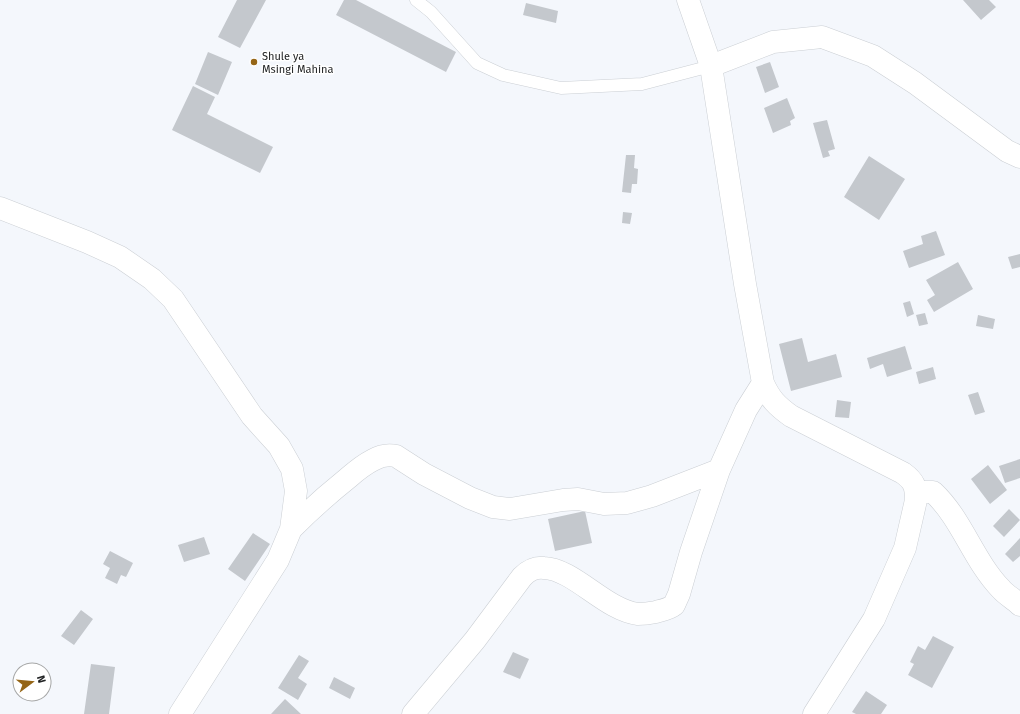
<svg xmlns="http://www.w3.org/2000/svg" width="1020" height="714" viewBox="0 0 1020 714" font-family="'Fira Sans',sans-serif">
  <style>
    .building { fill: #c4c8cd }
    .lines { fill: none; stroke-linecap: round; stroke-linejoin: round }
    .service-casing { stroke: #cbcfd4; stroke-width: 13 }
    .minor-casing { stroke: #cbcfd4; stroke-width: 23 }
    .service { stroke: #fff; stroke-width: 12 }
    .minor { stroke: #fff; stroke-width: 22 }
    .poi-dot { fill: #956516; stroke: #fff; stroke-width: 1.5 }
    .labels { text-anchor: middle; stroke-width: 3; stroke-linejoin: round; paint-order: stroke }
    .poi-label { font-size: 11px; fill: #212324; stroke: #fff; text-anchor: start }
  </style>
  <rect width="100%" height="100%" fill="#f4f7fc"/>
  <path class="building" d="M 237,0 L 266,0 L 240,48 L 218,37 Z
    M 344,0 L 356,0 L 456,52 L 446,72 L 336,15 Z
    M 963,0 L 989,0 L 996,7 L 981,20 Z
    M 526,3 L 558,11 L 556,23 L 523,15 Z
    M 208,52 L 232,62 L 218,95 L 195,84 Z
    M 770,62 L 779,87 L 765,93 L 756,67 Z
    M 193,86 L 215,97 L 207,114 L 273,147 L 260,173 L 172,130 Z
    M 787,98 L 795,118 L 790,121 L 791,125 L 773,133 L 764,108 Z
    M 827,120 L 835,149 L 828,151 L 830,156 L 823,158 L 813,123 Z
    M 626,155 L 635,155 L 634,168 L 638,169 L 637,184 L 632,184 L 631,193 L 622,192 Z
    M 869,156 L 905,179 L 879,220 L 844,197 Z
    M 623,212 L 632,213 L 630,224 L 622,223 Z
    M 936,231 L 945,255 L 909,268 L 903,251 L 923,244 L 921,236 Z
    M 1020,254 L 1020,267 L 1012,269 L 1008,257 Z
    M 958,262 L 973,289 L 934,312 L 927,300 L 935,295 L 926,280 Z
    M 910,301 L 914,314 L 907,317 L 903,303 Z
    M 925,313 L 928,324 L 919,326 L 916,315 Z
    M 978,315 L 995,319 L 993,329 L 976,326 Z
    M 802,338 L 808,362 L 836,354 L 842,377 L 791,391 L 779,344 Z
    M 905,346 L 912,369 L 887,377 L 883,364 L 870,369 L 867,358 Z
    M 933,367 L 936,379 L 919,384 L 916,372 Z
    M 978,392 L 985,412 L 975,415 L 968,395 Z
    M 837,400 L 851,402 L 849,418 L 835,417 Z
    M 1020,459 L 1020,478 L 1005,483 L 999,466 Z
    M 988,465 L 1007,490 L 990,504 L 971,479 Z
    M 1009,509 L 1020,520 L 1004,537 L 993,526 Z
    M 585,511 L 592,543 L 555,551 L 548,519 Z
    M 253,533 L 270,544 L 245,581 L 228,569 Z
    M 204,537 L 210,554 L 184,562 L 178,545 Z
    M 1020,538 L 1020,556 L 1013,562 L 1005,554 Z
    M 110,551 L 133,563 L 126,577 L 121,575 L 117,584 L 105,578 L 110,568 L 103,564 Z
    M 81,610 L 93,619 L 74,645 L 61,636 Z
    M 933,636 L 954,647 L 932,688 L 908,675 L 914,664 L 910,662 L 918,646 L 925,650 Z
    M 513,652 L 529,659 L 520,679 L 503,672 Z
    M 299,655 L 309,661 L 298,678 L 307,684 L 298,700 L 278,688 Z
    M 91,664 L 115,667 L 109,714 L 84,714 Z
    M 334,677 L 355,688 L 350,699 L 329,688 Z
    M 866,691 L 887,705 L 881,714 L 856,714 L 852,712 Z
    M 285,699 L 301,714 L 271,714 Z"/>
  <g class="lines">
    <defs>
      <path id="service" d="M 416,0 L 431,12 L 477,63 L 503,75 L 561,88 L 642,84 L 711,66"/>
      <path id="minor" d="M 688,0 L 711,66 L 745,284 L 763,383 C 770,399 777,406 791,416 L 903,473 C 914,481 916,486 916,500 L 905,548 L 874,619 L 814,714
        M 711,66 L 773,42 L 822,37 L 873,56 L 915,83 L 1007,151 L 1020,157
        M 0,208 L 87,242 L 120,257 L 152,279 L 173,299 L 252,416 L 279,446 L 292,469 L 296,491 L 291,529 L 278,560 L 180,714
        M 916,492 L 933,492 C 962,519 973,560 1001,589 C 1006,595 1014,599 1020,605
        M 291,529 C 309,511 328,494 348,478 C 356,471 363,465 373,460 C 380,456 388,454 396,456 L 424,474 L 470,498 L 493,507 L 510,509 L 563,500 L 578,499 L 604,504 L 627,503 L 652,496 L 719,470
        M 413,714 L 475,640 L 522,577 C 528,571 534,567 544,568 C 574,569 605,610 638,614 C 644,614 651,613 656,612 C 663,610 669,609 674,605 L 679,594 L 691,552 L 719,470 L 746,410 L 763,383"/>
    </defs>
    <use href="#service" class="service-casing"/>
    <use href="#minor" class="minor-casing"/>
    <use href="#service" class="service"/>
    <use href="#minor" class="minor"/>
  </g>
  <circle class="poi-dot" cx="254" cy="62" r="4"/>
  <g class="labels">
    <g class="poi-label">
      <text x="262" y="60">Shule ya<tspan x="262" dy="13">Msingi Mahina</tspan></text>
    </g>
  </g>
  <g transform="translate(32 682) rotate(74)"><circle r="19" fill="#ffffff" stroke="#a6a7a7"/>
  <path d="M0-3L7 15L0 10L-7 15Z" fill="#956516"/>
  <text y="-6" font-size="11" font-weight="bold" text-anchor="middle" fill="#212324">N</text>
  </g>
</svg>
